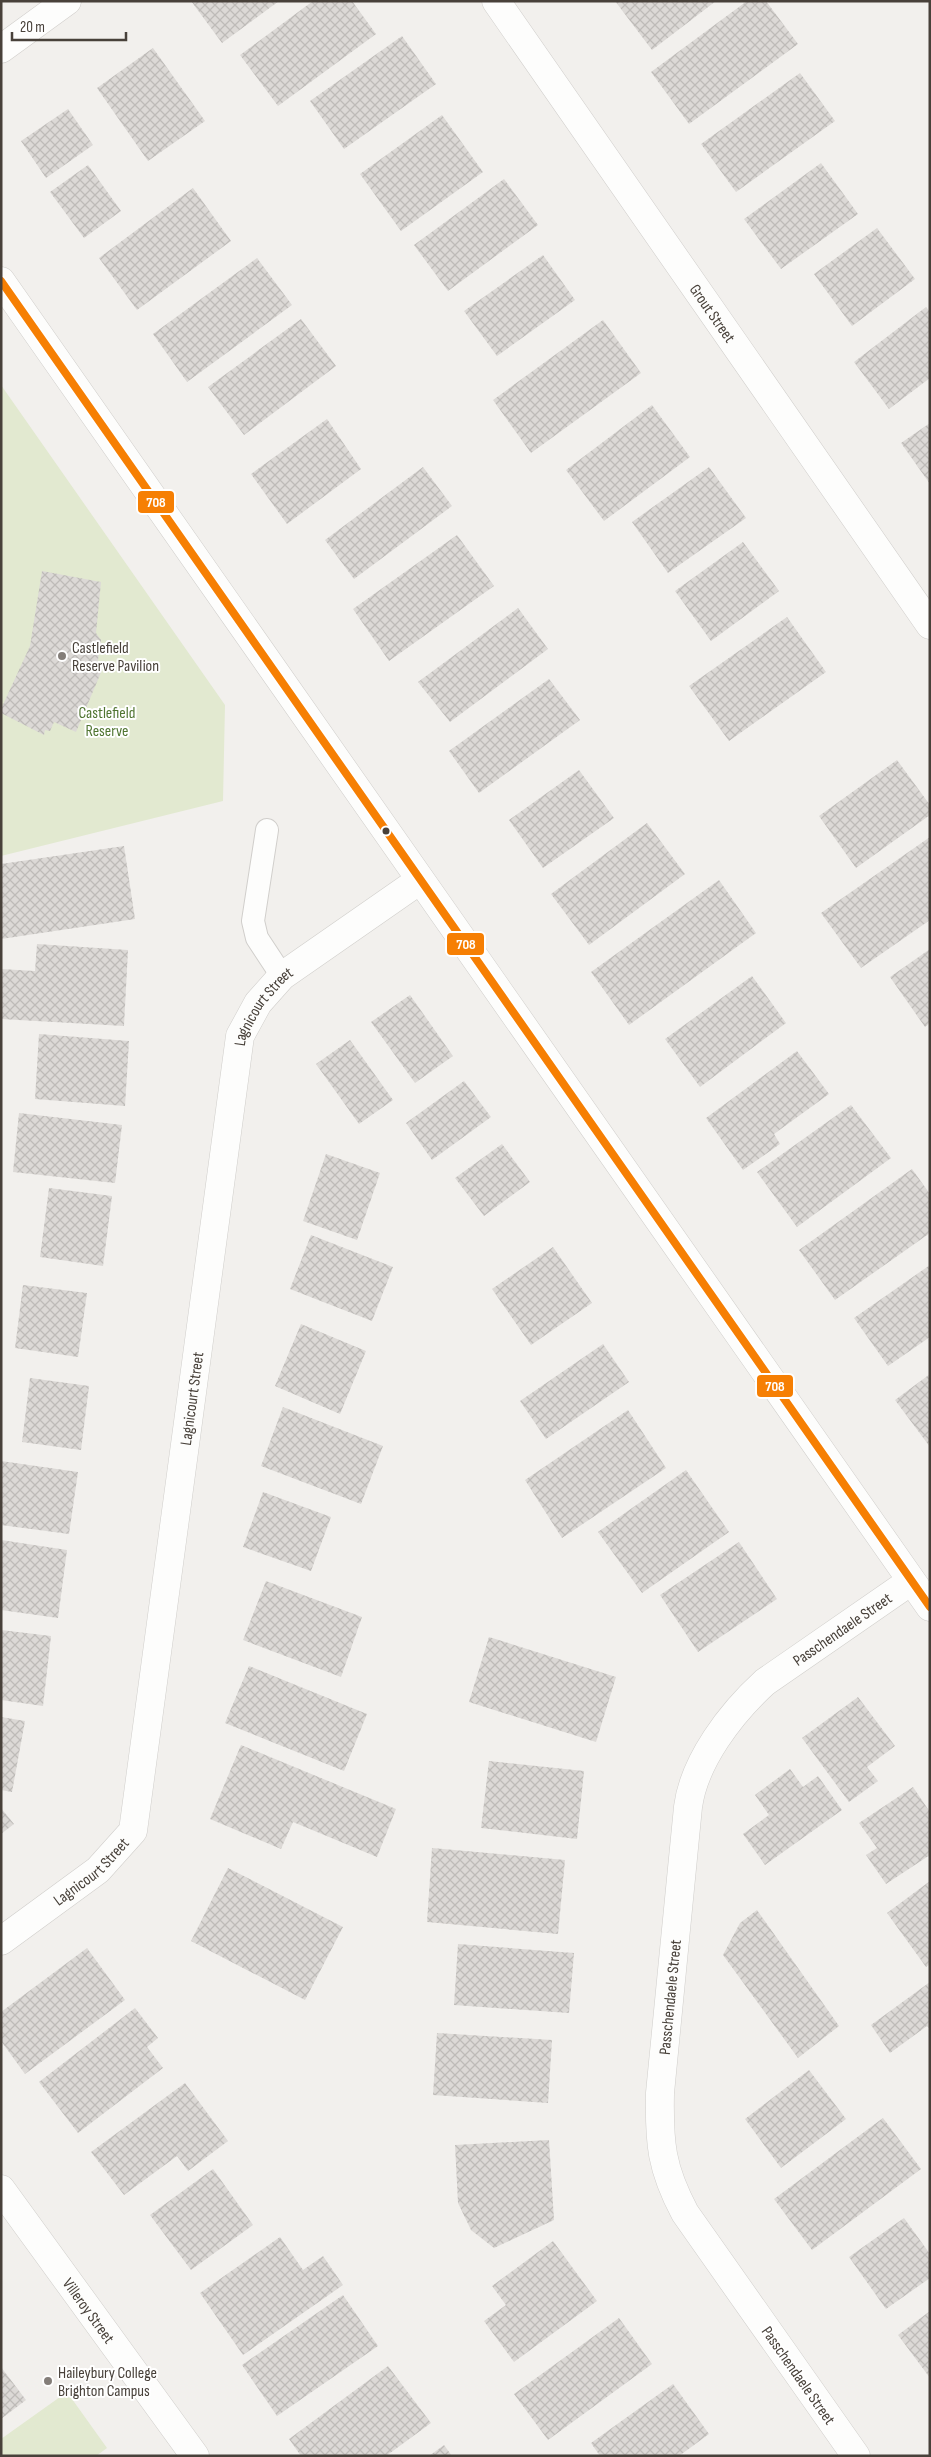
<svg xmlns="http://www.w3.org/2000/svg" width="931" height="2457" viewBox="0 0 931 2457" font-family="'Sofia Sans Condensed',sans-serif">
  <style>
    .park { fill: #e2e9d0 }
    .building { fill: url(#building-cross-hatch) }
    .lines { fill: none; stroke-linecap: round; stroke-linejoin: round }
    .service-casing { stroke: #d0cecb; stroke-width: 24 }
    .minor-casing { stroke: #d0cecb; stroke-width: 29 }
    .tertiary-casing { stroke: #d0cecb; stroke-width: 29 }
    .service { stroke: #fdfdfc; stroke-width: 22 }
    .minor { stroke: #fdfdfc; stroke-width: 28 }
    .tertiary { stroke: #fdfdfc; stroke-width: 28 }
    .bus-1-casing { stroke: #fff; stroke-width: 11 }
    .bus-1 { stroke: #f67f03; stroke-width: 8 }
    .poi-dot { fill: #847e79; stroke: #fff; stroke-width: 2 }
    .bus-dot { fill: #48413a; stroke: #fff; stroke-width: 2 }
    .labels { text-anchor: middle; stroke-width: 4; stroke-linejoin: round; paint-order: stroke }
    .street-label { font-size: 16px; fill: #48413a; stroke: #fff }
    .poi-label { font-size: 16px; fill: #48413a; stroke: #fff; text-anchor: start }
    .park-label { font-size: 16px; fill: #507531; stroke: #fff }
    .line-badge { stroke: #fff; stroke-width: 2 }
    .badge-label { font-size: 14px; text-anchor: middle; font-weight: bold; fill: #fff }
  </style>
  <defs>
    <pattern id="building-cross-hatch" width="8" height="8" patternUnits="userSpaceOnUse" patternTransform="scale(1.25)"><rect width="8" height="8" fill="#dcd9d6"/><path d="M0 0l8 8M0 8l8-8" fill="none" stroke="#bebbb8"/></pattern>
  </defs>
  <rect width="100%" height="100%" fill="#f2f0ed"/>
  <path class="park" d="M 1,385 L 225,705 L 223,801 L 1,856 Z
    M 67,2392 L 107,2448 L 96,2456 L 1,2456 L 1,2439 Z"/>
  <path class="building" d="M 191,1 L 279,1 L 222,43 Z
    M 313,1 L 352,1 L 376,34 L 278,106 L 240,55 Z
    M 615,1 L 716,1 L 652,50 Z
    M 747,1 L 766,1 L 798,44 L 689,124 L 651,72 Z
    M 402,36 L 436,84 L 344,149 L 310,101 Z
    M 153,48 L 205,121 L 148,161 L 97,88 Z
    M 800,73 L 835,121 L 736,192 L 701,144 Z
    M 68,109 L 93,145 L 46,178 L 21,141 Z
    M 442,115 L 483,172 L 401,231 L 360,174 Z
    M 821,163 L 858,214 L 781,269 L 744,219 Z
    M 88,165 L 121,211 L 84,238 L 50,192 Z
    M 504,179 L 538,225 L 448,291 L 414,245 Z
    M 193,188 L 231,241 L 137,310 L 99,258 Z
    M 877,228 L 915,279 L 852,326 L 814,274 Z
    M 543,255 L 575,300 L 497,356 L 464,311 Z
    M 257,258 L 292,305 L 187,382 L 153,334 Z
    M 926,307 L 930,312 L 930,378 L 889,409 L 854,362 Z
    M 301,319 L 336,366 L 244,435 L 208,387 Z
    M 603,320 L 641,373 L 531,453 L 493,400 Z
    M 652,405 L 690,457 L 604,521 L 566,470 Z
    M 327,419 L 361,469 L 287,524 L 251,474 Z
    M 930,423 L 930,484 L 901,443 Z
    M 423,467 L 452,506 L 354,579 L 325,540 Z
    M 709,467 L 746,518 L 668,573 L 632,522 Z
    M 457,535 L 494,586 L 389,661 L 353,609 Z
    M 743,542 L 779,591 L 711,641 L 675,591 Z
    M 42,571 L 101,582 L 96,633 L 101,640 L 97,666 L 102,670 L 76,732 L 54,722 L 50,731 L 45,730 L 44,735 L 1,713 L 1,709 L 30,646 Z
    M 518,608 L 548,649 L 450,722 L 418,682 Z
    M 787,617 L 826,672 L 729,741 L 689,686 Z
    M 549,679 L 580,720 L 479,793 L 449,751 Z
    M 897,760 L 930,805 L 930,815 L 856,868 L 819,816 Z
    M 579,770 L 614,818 L 543,868 L 509,820 Z
    M 647,823 L 685,874 L 589,945 L 551,894 Z
    M 930,837 L 930,920 L 861,968 L 821,913 Z
    M 124,846 L 135,919 L 1,939 L 1,864 Z
    M 719,880 L 756,933 L 629,1025 L 591,972 Z
    M 37,944 L 128,950 L 124,1026 L 1,1019 L 1,969 L 35,971 Z
    M 930,949 L 930,1023 L 925,1027 L 890,977 Z
    M 752,976 L 786,1023 L 700,1087 L 665,1039 Z
    M 410,995 L 453,1056 L 415,1083 L 371,1022 Z
    M 39,1034 L 129,1041 L 125,1106 L 35,1099 Z
    M 350,1040 L 393,1100 L 359,1124 L 316,1064 Z
    M 797,1051 L 829,1094 L 774,1134 L 780,1144 L 743,1170 L 706,1118 Z
    M 464,1081 L 491,1117 L 432,1160 L 406,1123 Z
    M 851,1105 L 891,1158 L 797,1227 L 757,1172 Z
    M 19,1113 L 122,1125 L 115,1183 L 13,1172 Z
    M 502,1144 L 530,1182 L 484,1216 L 455,1178 Z
    M 326,1154 L 380,1173 L 357,1240 L 303,1221 Z
    M 912,1169 L 930,1194 L 930,1233 L 835,1300 L 799,1250 Z
    M 49,1188 L 112,1196 L 103,1266 L 40,1257 Z
    M 311,1235 L 393,1267 L 372,1321 L 290,1289 Z
    M 553,1247 L 592,1303 L 531,1345 L 492,1289 Z
    M 930,1265 L 930,1337 L 888,1366 L 854,1318 Z
    M 23,1285 L 87,1293 L 78,1357 L 15,1348 Z
    M 301,1324 L 366,1351 L 340,1414 L 275,1386 Z
    M 603,1344 L 629,1382 L 546,1439 L 520,1401 Z
    M 930,1374 L 930,1447 L 895,1400 Z
    M 30,1378 L 89,1386 L 81,1450 L 22,1442 Z
    M 283,1407 L 383,1446 L 361,1504 L 261,1466 Z
    M 628,1410 L 666,1468 L 562,1538 L 525,1480 Z
    M 1,1461 L 78,1472 L 69,1534 L 1,1525 Z
    M 686,1470 L 729,1532 L 642,1593 L 598,1532 Z
    M 263,1492 L 331,1517 L 311,1571 L 243,1547 Z
    M 1,1540 L 67,1550 L 58,1618 L 1,1610 Z
    M 739,1542 L 777,1599 L 698,1652 L 660,1595 Z
    M 266,1581 L 362,1617 L 341,1677 L 243,1640 Z
    M 1,1630 L 51,1636 L 43,1706 L 1,1700 Z
    M 489,1637 L 616,1677 L 596,1742 L 469,1702 Z
    M 249,1666 L 367,1714 L 344,1771 L 225,1723 Z
    M 858,1697 L 895,1746 L 867,1767 L 878,1781 L 849,1802 L 802,1738 Z
    M 1,1717 L 25,1721 L 12,1792 L 1,1790 Z
    M 241,1745 L 396,1809 L 377,1857 L 293,1822 L 281,1849 L 210,1819 Z
    M 489,1761 L 584,1771 L 577,1839 L 481,1828 Z
    M 790,1769 L 803,1787 L 818,1776 L 842,1810 L 765,1865 L 743,1834 L 769,1815 L 755,1795 Z
    M 913,1787 L 930,1812 L 930,1855 L 886,1884 L 866,1855 L 877,1848 L 859,1823 Z
    M 1,1808 L 14,1824 L 1,1834 Z
    M 432,1848 L 565,1860 L 558,1934 L 427,1922 Z
    M 228,1868 L 343,1927 L 305,2000 L 191,1941 Z
    M 930,1881 L 930,1964 L 926,1967 L 887,1913 Z
    M 757,1910 L 839,2026 L 798,2058 L 723,1955 L 740,1923 Z
    M 458,1944 L 574,1953 L 569,2013 L 454,2005 Z
    M 87,1948 L 125,2000 L 25,2074 L 1,2041 L 1,2012 Z
    M 930,1982 L 930,2029 L 927,2026 L 890,2053 L 871,2025 Z
    M 135,2008 L 158,2038 L 147,2047 L 163,2068 L 78,2133 L 39,2082 Z
    M 437,2033 L 552,2040 L 548,2103 L 433,2095 Z
    M 809,2070 L 846,2119 L 781,2168 L 745,2119 Z
    M 185,2083 L 228,2141 L 188,2171 L 177,2156 L 124,2195 L 91,2152 Z
    M 883,2118 L 921,2169 L 812,2250 L 774,2199 Z
    M 549,2140 L 554,2220 L 494,2248 L 471,2230 L 458,2203 L 455,2145 Z
    M 213,2169 L 253,2225 L 191,2270 L 150,2215 Z
    M 904,2218 L 930,2254 L 930,2278 L 886,2309 L 849,2257 Z
    M 280,2237 L 303,2270 L 323,2256 L 343,2285 L 243,2355 L 200,2293 Z
    M 553,2241 L 597,2301 L 514,2362 L 484,2321 L 506,2305 L 492,2286 Z
    M 343,2295 L 378,2346 L 277,2416 L 242,2365 Z
    M 930,2311 L 930,2378 L 898,2335 Z
    M 619,2318 L 652,2364 L 548,2440 L 514,2394 Z
    M 388,2366 L 431,2423 L 386,2456 L 301,2456 L 289,2439 Z
    M 1,2367 L 26,2400 L 1,2419 Z
    M 673,2384 L 709,2434 L 679,2456 L 600,2456 L 591,2443 Z
    M 444,2445 L 452,2456 L 429,2456 Z"/>
  <g class="lines">
    <defs>
      <path id="service" d="M 267,830 L 253,921 L 257,938 L 282,976"/>
      <g id="minor">
        <path id="s1" d="M 496,1 L 930,625"/>
        <path d="M 1,49 L 67,1"/>
        <path id="s2" d="M 1,1941 L 98,1870 L 133,1831 L 240,1036 L 258,1003 L 282,976 L 420,880"/>
        <path id="s3" d="M 1,2189 L 195,2456"/>
        <path id="s4" d="M 856,2456 L 685,2213 C 661,2168 659,2143 660,2093 L 688,1807 C 694,1761 731,1713 765,1682 L 911,1581"/>
      </g>
      <path id="tertiary" d="M 1,281 L 930,1607"/>
    </defs>
    <use href="#service" class="service-casing"/>
    <use href="#minor" class="minor-casing"/>
    <use href="#tertiary" class="tertiary-casing"/>
    <use href="#service" class="service"/>
    <use href="#minor" class="minor"/>
    <use href="#tertiary" class="tertiary"/>
    <defs>
      <path id="bus-1" d="M 1,281 L 930,1607"/>
    </defs>
    <use href="#bus-1" class="bus-1-casing"/>
    <use href="#bus-1" class="bus-1"/>
  </g>
  <g class="poi-dot">
    <circle cx="62" cy="656" r="5"/>
    <circle cx="48" cy="2381" r="5"/>
  </g>
  <circle class="bus-dot" cx="386" cy="831" r="4.5"/>
  <g class="labels">
    <g class="street-label">
      <text dy="6" stroke="none"><textPath href="#s1" startOffset="380">Grout Street</textPath></text>
      <text dy="6" stroke="none"><textPath href="#s2" startOffset="1012">Lagnicourt Street</textPath></text>
      <text dy="6" stroke="none"><textPath href="#s2" startOffset="609">Lagnicourt Street</textPath></text>
      <text dy="6" stroke="none"><textPath href="#s4" startOffset="952">Passchendaele Street</textPath></text>
      <text dy="6" stroke="none"><textPath href="#s2" startOffset="114">Lagnicourt Street</textPath></text>
      <text dy="6" stroke="none"><textPath href="#s4" startOffset="518">Passchendaele Street</textPath></text>
      <text dy="6" stroke="none"><textPath href="#s3" startOffset="150">Villeroy Street</textPath></text>
      <text transform="translate(799 2375) rotate(55)" y="6">Passchendaele Street</text>
    </g>
    <g class="poi-label">
      <text x="72" y="653">Castlefield<tspan x="72" dy="18">Reserve Pavilion</tspan></text>
      <text x="58" y="2378">Haileybury College<tspan x="58" dy="18">Brighton Campus</tspan></text>
    </g>
    <g class="park-label">
      <text x="107" y="718">Castlefield<tspan x="107" dy="18">Reserve</tspan></text>
    </g>
  </g>
  <g class="line-badge">
    <rect x="137" y="490" width="38" height="24" rx="5" fill="#f67f03"/>
    <rect x="446" y="932" width="39" height="24" rx="5" fill="#f67f03"/>
    <rect x="756" y="1374" width="38" height="24" rx="5" fill="#f67f03"/>
  </g>
  <g class="badge-label">
    <text x="156" y="507">708</text>
    <text x="466" y="949">708</text>
    <text x="775" y="1391">708</text>
  </g>
  <rect width="931" height="2457" fill="none" stroke="#48413a" stroke-width="5"/>
  <path d="M12 32v8h114v-8" fill="none" stroke="#48413a" stroke-width="2.5"/>
  <text x="20" y="32" font-size="15" fill="#48413a" stroke="#ffffff" stroke-width="4" paint-order="stroke">20 m</text>
</svg>
